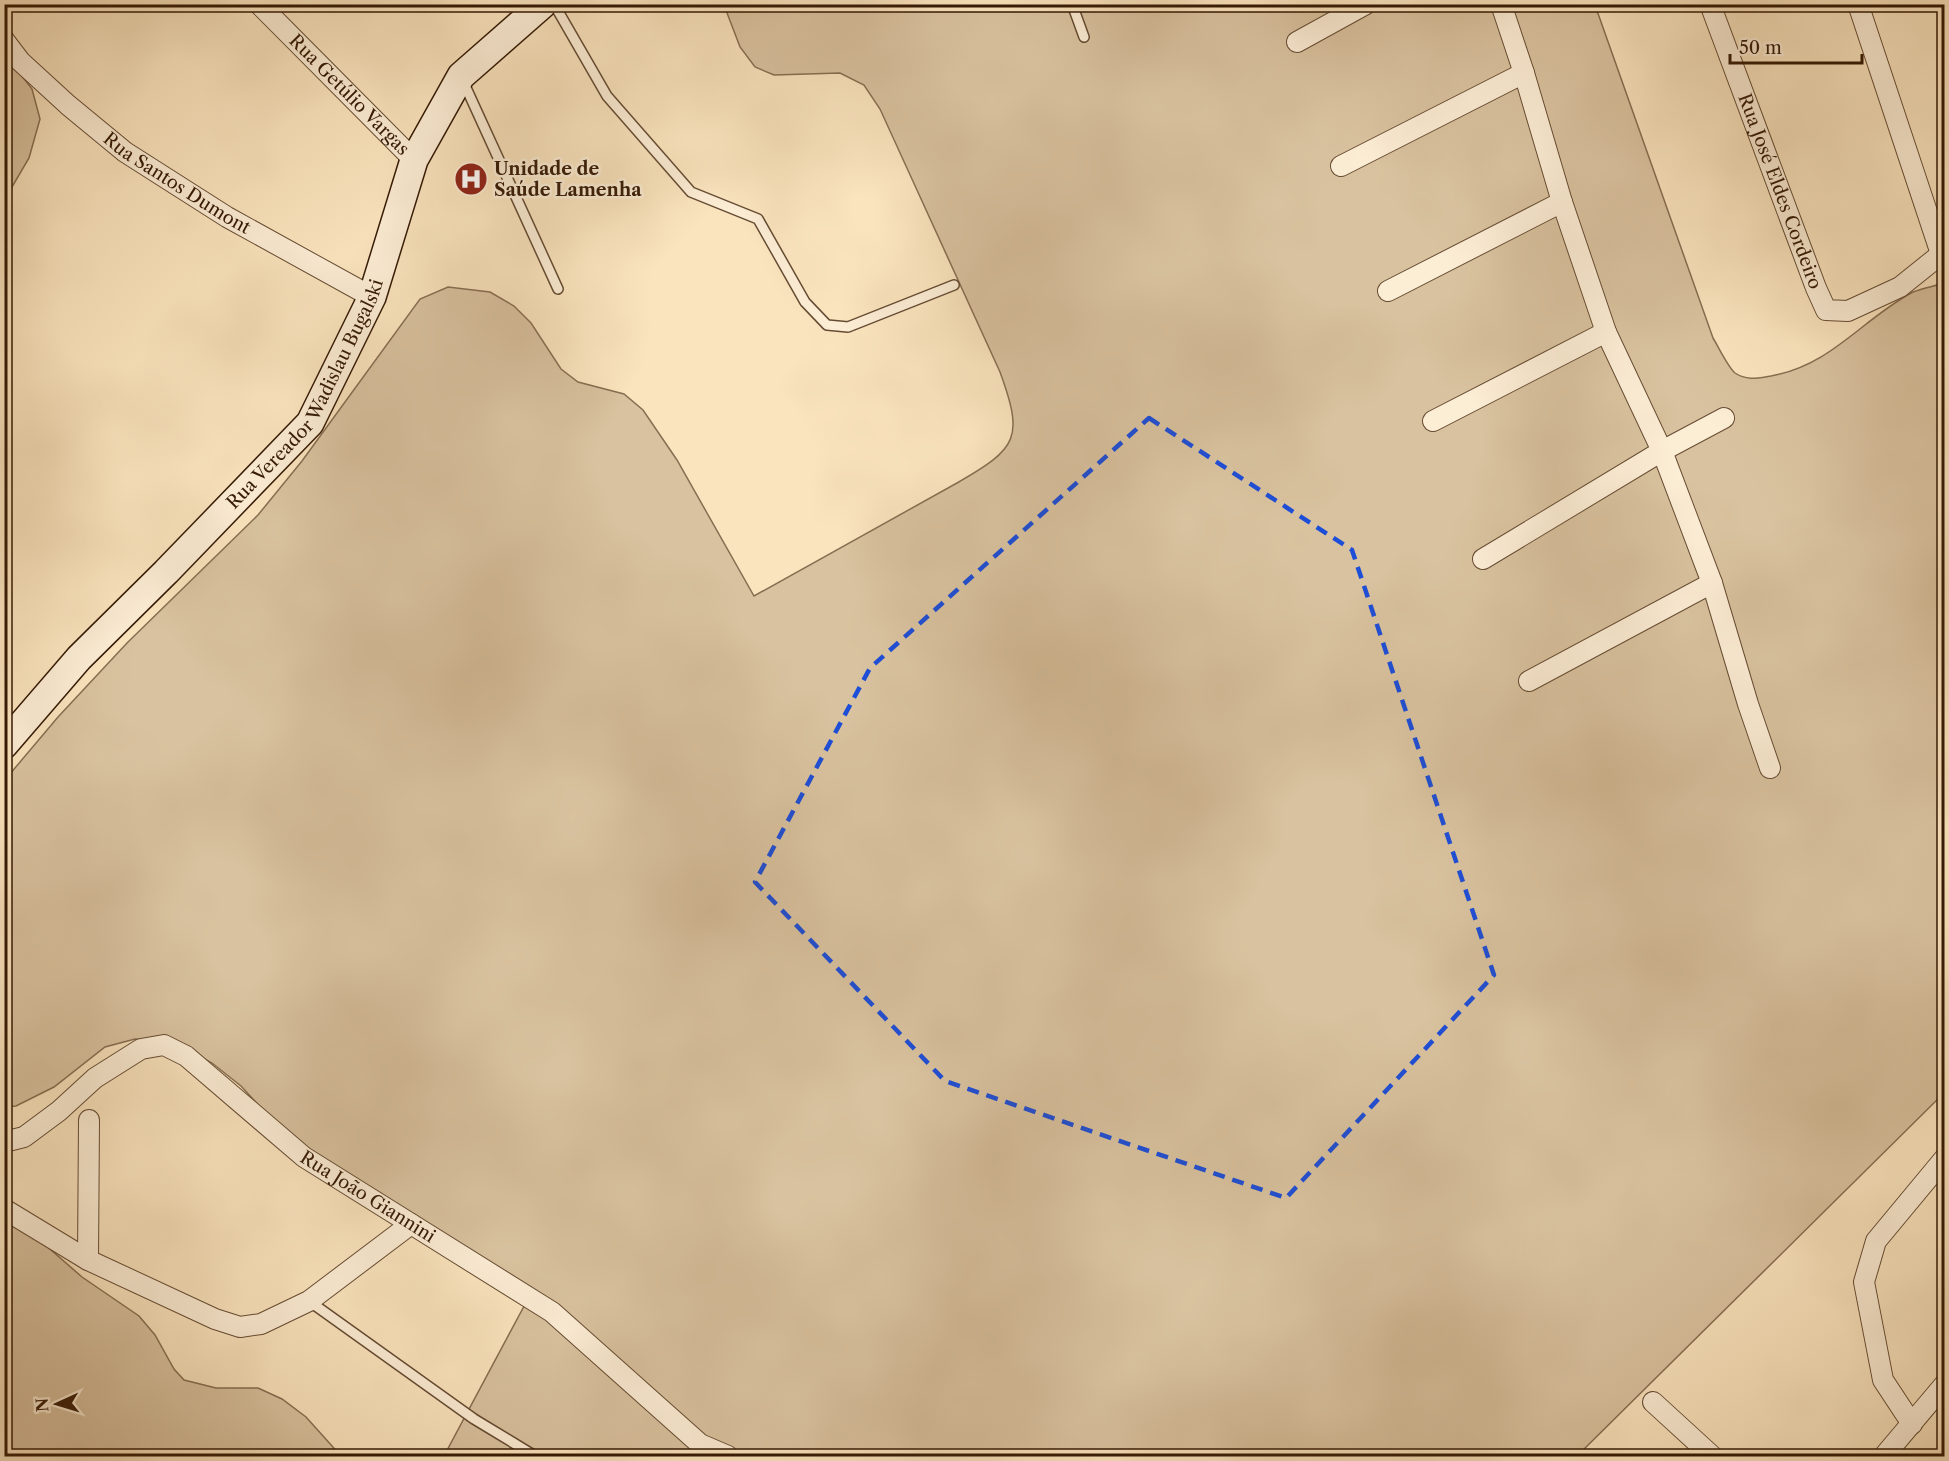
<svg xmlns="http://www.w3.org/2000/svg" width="1949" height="1461" viewBox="0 0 1949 1461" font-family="'Libre Caslon Text',serif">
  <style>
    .green { fill: #d9c29f; stroke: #876e52; stroke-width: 1.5 }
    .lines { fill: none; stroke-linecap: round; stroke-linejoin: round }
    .lane-casing { stroke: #664c33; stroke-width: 12 }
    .street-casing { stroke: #664c33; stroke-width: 22 }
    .secondary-casing { stroke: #351a05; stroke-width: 30 }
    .lane { stroke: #fcedd5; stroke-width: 9 }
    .street { stroke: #fcedd5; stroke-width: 20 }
    .secondary { stroke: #fcedd5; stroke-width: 27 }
    .marked { fill: none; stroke: #1d4ed8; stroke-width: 4.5; stroke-dasharray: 12 8; stroke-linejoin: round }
    .labels { text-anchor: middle; stroke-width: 5; stroke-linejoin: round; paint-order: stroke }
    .street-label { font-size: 18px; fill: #351a05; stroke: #fcedd5 }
    .poi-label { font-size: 18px; font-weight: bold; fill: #351a05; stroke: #fcedd5; text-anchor: start }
  </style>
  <rect width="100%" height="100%" fill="#fae4be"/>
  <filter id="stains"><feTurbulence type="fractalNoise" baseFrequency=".00333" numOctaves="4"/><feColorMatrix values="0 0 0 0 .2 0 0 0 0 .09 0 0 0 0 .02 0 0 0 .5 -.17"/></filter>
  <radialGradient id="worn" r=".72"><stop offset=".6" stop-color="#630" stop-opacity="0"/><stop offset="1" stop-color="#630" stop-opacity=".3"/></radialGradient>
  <path class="green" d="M 724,5 L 1595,5 L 1713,338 C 1718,346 1728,367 1735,373 C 1747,381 1758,378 1771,376 C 1832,365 1862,319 1913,292 C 1923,288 1935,286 1944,283 L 1944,1093 L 1577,1456 L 444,1456 L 530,1295 L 308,1159 L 241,1086 L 212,1063 L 187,1049 L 162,1042 L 135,1039 L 105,1047 L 54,1087 L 16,1106 L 5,1107 L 4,781 L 58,717 L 127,643 L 258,515 L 302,461 L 420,299 L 448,287 L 490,292 L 514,306 L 531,323 L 561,369 L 578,382 L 624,394 L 643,410 L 677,460 L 754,596 L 957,483 C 1018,448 1024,438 1000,372 L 880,109 L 864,85 L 840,73 L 774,75 L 755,67 L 740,47 Z
    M 5,54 L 32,89 L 40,119 L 29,158 L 5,199 Z
    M 4,1215 L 27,1229 L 82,1277 L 139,1316 L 155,1335 L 174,1369 L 184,1380 L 216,1388 L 258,1388 L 282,1399 L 306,1417 L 341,1456 L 5,1456 Z"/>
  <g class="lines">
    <defs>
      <path id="lane" d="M 554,4 L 607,96 L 691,192 L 758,219 L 805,302 L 827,325 L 848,327 L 954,285
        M 1072,4 L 1084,37
        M 463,81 L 558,289
        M 309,1301 L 474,1419 L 535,1456"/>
      <g id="street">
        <path id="s1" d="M 259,4 L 414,160"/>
        <path d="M 1501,4 L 1524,73 L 1562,202 L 1606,332 L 1662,451 L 1712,583 L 1748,704 L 1770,768"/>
        <path id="s2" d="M 1710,4 L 1816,288 L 1826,310 L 1848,311 L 1900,287 L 1940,255"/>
        <path d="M 1858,4 L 1944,263"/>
        <path id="s3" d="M 4,40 L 20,61 L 68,105 L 125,152 L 227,217 L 372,297"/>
        <path d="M 1297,42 L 1366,4"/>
        <path d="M 1341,166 L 1524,73"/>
        <path d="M 1388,291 L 1562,202"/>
        <path d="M 1433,421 L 1606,332"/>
        <path d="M 1483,559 L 1662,451 L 1724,418"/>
        <path d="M 1529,681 L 1712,583"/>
        <path id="s4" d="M 4,1142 L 24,1137 L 59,1111 L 95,1078 L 141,1049 L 164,1045 L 186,1056 L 304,1157 L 552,1312 L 700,1444 L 728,1456"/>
        <path d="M 4,1209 L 88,1260 L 215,1319 L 240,1327 L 261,1324 L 309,1301 L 411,1224"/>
        <path d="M 88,1260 L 89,1120"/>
        <path d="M 1653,1402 L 1712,1456"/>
        <path d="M 1912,1424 L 1883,1380 L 1864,1282 L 1876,1241 L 1944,1159"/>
        <path d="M 1884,1456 L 1944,1385"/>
      </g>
      <g id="secondary">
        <path id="s5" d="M 4,745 L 79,658 L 166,572 L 310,423 L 372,297 L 414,160 L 461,76 L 543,4"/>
      </g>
    </defs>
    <use href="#lane" class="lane-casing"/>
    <use href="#street" class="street-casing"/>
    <use href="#secondary" class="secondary-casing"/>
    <use href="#lane" class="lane"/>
    <use href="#street" class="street"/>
    <use href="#secondary" class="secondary"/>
  </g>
  <path class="marked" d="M 1149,418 L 1352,550 L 1494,975 L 1286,1198 L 945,1081 L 755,882 L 870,668 Z"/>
  <defs>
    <symbol id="hospital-disc" viewBox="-11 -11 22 22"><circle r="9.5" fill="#8f2418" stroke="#fcedd5"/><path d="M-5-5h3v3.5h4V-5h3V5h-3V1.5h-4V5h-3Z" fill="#fff"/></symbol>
  </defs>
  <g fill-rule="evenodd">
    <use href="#hospital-disc" x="452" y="160" width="38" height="38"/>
  </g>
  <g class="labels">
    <g class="street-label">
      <text dy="6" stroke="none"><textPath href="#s1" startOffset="128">Rua Getúlio Vargas</textPath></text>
      <text dy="6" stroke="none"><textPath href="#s3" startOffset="226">Rua Santos Dumont</textPath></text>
      <text dy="6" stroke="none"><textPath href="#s2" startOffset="200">Rua José Eldes Cordeiro</textPath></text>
      <text dy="6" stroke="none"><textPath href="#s5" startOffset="466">Rua Vereador Wadislau Bugalski</textPath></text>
      <text dy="6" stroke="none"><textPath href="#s4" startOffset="446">Rua João Giannini</textPath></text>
    </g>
    <g class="poi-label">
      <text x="494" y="175">Unidade de<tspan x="494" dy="21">Saúde Lamenha</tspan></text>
    </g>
  </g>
  <rect width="1949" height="1461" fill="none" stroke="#fae4be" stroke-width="24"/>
  <rect x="6" y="6" width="1937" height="1449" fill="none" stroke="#351a05" stroke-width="3"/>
  <rect x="12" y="12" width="1925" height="1437" fill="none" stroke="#351a05" stroke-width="1.5"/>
  <g transform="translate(57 1404) rotate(266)" stroke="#fcedd5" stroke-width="4.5" paint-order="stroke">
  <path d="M0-4.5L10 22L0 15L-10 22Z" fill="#351a05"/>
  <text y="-9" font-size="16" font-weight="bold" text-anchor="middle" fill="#351a05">N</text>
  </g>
  <path d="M1730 54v9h132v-9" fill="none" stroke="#351a05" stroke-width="3"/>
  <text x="1739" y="54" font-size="18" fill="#351a05" stroke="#fcedd5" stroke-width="4.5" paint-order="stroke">50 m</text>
  <rect width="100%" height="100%" filter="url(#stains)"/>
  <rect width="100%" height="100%" fill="url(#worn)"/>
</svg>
